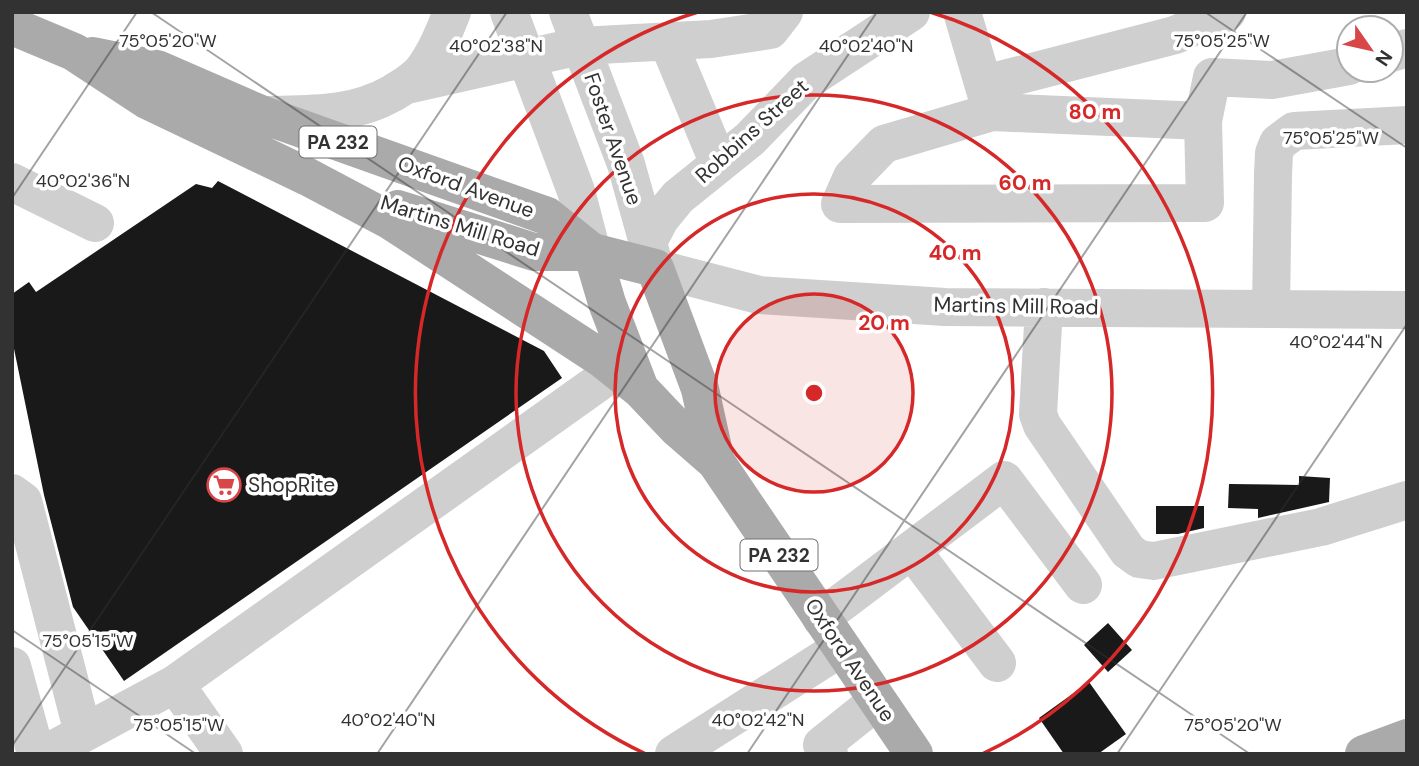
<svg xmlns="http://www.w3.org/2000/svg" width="1419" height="766" viewBox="0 0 1419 766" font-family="'DM Sans',sans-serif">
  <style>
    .building { fill: #191919 }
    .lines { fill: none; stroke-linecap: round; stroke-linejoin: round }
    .minor { stroke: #cfcfcf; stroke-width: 38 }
    .major { stroke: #aaa; stroke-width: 38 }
    .ticks { fill: none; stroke: #323232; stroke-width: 2; stroke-opacity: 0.45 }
    .ring { fill: none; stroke: #d62828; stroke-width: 3.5 }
    .labels { text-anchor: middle; stroke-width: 7; stroke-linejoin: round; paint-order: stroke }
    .shield { fill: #fff; stroke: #707070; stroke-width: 2 }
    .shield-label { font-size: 19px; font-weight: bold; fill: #323232 }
    .street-label { font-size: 21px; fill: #323232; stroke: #fff }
    .poi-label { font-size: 21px; fill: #323232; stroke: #fff; text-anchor: start }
    .ticks-label { font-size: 18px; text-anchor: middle; fill: #323232; stroke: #fff; stroke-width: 7; stroke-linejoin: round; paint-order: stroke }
    .centre { fill: #d62828; stroke: #fff; stroke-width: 3.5 }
    .ring-label { font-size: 21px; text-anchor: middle; font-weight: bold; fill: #d62828; stroke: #fff; stroke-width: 7; stroke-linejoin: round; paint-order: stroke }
  </style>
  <rect width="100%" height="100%" fill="#fff"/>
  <path class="building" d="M 218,181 L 544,351 L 562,378 L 124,681 L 73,607 L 44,495 L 12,339 L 12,294 L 29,282 L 36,292 L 196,184 L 212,188 Z
    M 1299,476 L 1330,478 L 1329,502 L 1258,518 L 1258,509 L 1228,508 L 1229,484 L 1299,485 Z
    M 1156,506 L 1204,506 L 1204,528 L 1178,534 L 1156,534 Z
    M 1108,623 L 1132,650 L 1108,672 L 1084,645 Z
    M 1089,682 L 1126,734 L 1098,754 L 1064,754 L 1039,718 Z"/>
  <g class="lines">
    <path class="minor" d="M 509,12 L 576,191 L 592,252
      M 568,12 L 626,164 L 655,268 L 759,295 L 945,307 L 1407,310
      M 962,12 L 990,107
      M 668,42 L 719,164
      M 1391,53 L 1407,48
      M 985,84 L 1175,35 L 1227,12
      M 407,85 L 580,46 L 711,39 L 770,30 L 784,12
      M 992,112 L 1203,121 L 1205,203 L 840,204 L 852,177 L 884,144 Z
      M 267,115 C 313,114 352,116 393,93 C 404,86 415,80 423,70 C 436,53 444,32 452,12
      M 1203,121 L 1212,77 L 1272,80 L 1349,66
      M 12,182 L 95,223
      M 647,244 L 660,219 L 678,197 L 750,139 L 806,81 L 911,12
      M 1044,307 L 1038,414 L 1042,425 L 1128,551 L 1139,559 L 1154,561 L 1321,527 L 1407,500
      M 1271,309 L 1273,174 L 1274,153 L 1278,143 L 1294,131 L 1407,125
      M 12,493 L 23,501 L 83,733
      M 912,550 L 997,663
      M 821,618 L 1004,480 L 1083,585
      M 12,666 L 36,754
      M 175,684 L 224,754
      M 45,754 L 175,684 L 616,370
      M 674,754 L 841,648
      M 829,754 L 822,745 L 877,701"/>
    <path class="major" d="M 12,26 L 74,52 L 147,100 L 308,177 L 391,221 L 601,358 L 641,390 L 677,428 L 716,462 L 914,754
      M 93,56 L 157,69 L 263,115 L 547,216 L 592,252 L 607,303 L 640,389
      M 398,209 L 534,252 L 592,252 L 655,268 L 700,389 L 716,462
      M 1364,754 L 1407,738"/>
  </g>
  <path class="ticks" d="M 151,12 L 1250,754M 1205,12 L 1407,148M 12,198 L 137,12M 12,630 L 196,754M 12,746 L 507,12M 377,754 L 877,12M 747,754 L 1247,12M 1117,754 L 1407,324"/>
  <circle cx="814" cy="393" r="99" fill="#d62828" fill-opacity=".12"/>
  <g class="ring">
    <circle cx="814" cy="393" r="99"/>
    <circle cx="814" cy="393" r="199"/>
    <circle cx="814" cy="393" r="298"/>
    <path d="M646 754A398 398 0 0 1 698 12M930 12A398 398 0 0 1 982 754"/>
  </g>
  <defs>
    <symbol id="supermarket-ring" viewBox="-11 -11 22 22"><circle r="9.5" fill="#fff" stroke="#d84647" stroke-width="1.5"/><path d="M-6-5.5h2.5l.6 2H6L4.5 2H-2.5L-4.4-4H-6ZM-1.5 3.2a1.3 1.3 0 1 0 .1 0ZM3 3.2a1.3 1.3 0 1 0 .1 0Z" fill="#d84647"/></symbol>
  </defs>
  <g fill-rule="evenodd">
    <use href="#supermarket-ring" x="205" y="466" width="38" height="38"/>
  </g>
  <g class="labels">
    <g class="shield">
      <rect x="299.5" y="126.5" width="77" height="31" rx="5"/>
      <rect x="740.5" y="539.5" width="77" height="31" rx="5"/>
    </g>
    <g class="shield-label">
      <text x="338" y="149">PA 232</text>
      <text x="779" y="562">PA 232</text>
    </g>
    <g class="street-label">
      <text transform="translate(752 131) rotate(-42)" y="7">Robbins Street</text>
      <text transform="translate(613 139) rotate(71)" y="7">Foster Avenue</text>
      <text transform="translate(466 187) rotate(20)" y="7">Oxford Avenue</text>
      <text transform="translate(460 226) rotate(17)" y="7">Martins Mill Road</text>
      <text transform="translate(1016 306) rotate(1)" y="7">Martins Mill Road</text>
      <text transform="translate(850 660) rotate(56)" y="7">Oxford Avenue</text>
    </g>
    <g class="poi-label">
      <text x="248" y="492">ShopRite</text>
    </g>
  </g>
  <g class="ticks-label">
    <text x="168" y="47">75°05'20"W</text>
    <text x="1222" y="47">75°05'25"W</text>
    <text x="496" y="52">40°02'38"N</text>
    <text x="866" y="52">40°02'40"N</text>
    <text x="1331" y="144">75°05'25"W</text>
    <text x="83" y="187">40°02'36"N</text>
    <text x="1336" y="348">40°02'44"N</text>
    <text x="88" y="647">75°05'15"W</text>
    <text x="388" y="726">40°02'40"N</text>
    <text x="758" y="726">40°02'42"N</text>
    <text x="179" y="731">75°05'15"W</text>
    <text x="1233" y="731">75°05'20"W</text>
  </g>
  <circle cx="814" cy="393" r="10" class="centre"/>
  <g class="ring-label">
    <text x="1095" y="119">80 m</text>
    <text x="1025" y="190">60 m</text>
    <text x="955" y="260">40 m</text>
    <text x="884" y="330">20 m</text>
  </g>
  <rect width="1419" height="766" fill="none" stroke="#323232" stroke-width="28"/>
  <g transform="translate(1370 49) rotate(124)"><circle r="33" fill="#ffffff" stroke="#adadad" stroke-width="2"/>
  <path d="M0-5L12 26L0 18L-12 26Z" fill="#d84647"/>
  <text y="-10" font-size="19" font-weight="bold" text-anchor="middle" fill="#323232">N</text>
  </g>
</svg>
